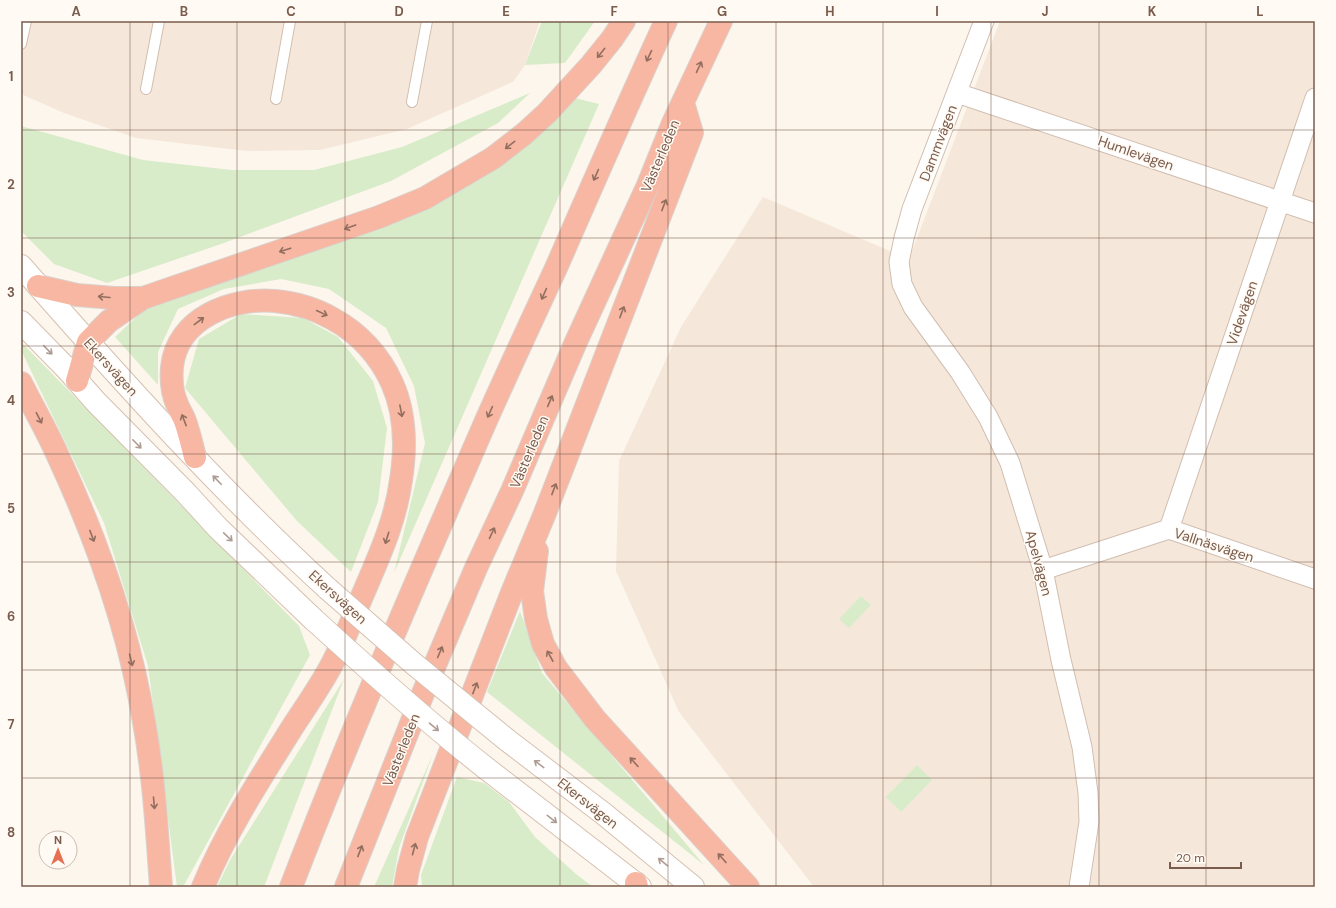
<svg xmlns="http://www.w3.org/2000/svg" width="1336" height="908" viewBox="0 0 1336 908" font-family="'DM Sans',sans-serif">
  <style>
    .residential { fill: #f5e8da }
    .green { fill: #d8ecc9 }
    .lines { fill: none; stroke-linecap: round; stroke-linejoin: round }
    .service-casing { stroke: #d1beb0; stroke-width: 12 }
    .minor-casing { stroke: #d1beb0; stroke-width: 21 }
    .secondary-casing { stroke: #d6c0b0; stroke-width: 24 }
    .motorway-casing { stroke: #dad1cd; stroke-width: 24 }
    .service { stroke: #fff; stroke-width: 10 }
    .minor { stroke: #fff; stroke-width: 19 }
    .secondary { stroke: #fff; stroke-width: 22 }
    .motorway { stroke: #f7b7a3; stroke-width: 22 }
    .secondary-bridge-casing { stroke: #d6c0b0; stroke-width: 24; stroke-linecap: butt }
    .secondary-bridge { stroke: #fff; stroke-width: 22 }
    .oneway { stroke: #936e5e }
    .oneway2 { stroke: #af9d94 }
    .grid { fill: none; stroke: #7a5c4d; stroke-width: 1; stroke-opacity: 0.55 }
    .labels { text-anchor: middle; stroke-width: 3; stroke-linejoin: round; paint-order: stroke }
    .street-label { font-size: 14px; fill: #7a5c4d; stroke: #fffaf3 }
    .neatline { fill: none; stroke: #7a5c4d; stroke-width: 1.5 }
    .grid-label { font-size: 13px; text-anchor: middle; font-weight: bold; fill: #7a5c4d }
  </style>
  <rect width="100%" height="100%" fill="#fdf6ec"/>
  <path class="residential" d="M 21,21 L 540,21 L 525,65 L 513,82 L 407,129 L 320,150 L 247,151 L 136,138 L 64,113 L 21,94 Z
    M 1000,21 L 1315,21 L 1315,887 L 814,887 L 679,712 L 616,571 L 619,461 L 681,327 L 763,197 L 909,259 Z"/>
  <path class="green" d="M 542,21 L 595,21 L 565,63 L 525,65 Z
    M 530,93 L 498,123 L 391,181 L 224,243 L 107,283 L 54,264 L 21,231 L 21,126 L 143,160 L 232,170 L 314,170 L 402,147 Z
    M 575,98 L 599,104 L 394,573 L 425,443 L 414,386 L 386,328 L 329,289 L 281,279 L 224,289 L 178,309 L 158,352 L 158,385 L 115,337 L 148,306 L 372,230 Z
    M 241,314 L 303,318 L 338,337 L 373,381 L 387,428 L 378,502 L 351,572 L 297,521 L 185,388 L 199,339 Z
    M 21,342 L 299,626 L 310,655 L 183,887 L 177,887 L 148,666 L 104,523 L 21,350 Z
    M 861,596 L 871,605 L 849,628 L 839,619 Z
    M 520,611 L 542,673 L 704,865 L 487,692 Z
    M 344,679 L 264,887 L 217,887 L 230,860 Z
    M 433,754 L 399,848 L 392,887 L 374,887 Z
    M 917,765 L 932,780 L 901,812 L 886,797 Z
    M 457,777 L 484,783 L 509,802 L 535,837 L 576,874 L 593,887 L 422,887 L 421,875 Z"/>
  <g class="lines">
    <defs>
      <path id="service" d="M 21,44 L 26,21
        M 146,89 L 159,21
        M 276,99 L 290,21
        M 412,102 L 427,21"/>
      <path id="minor" d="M 984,21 L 912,209 L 904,238 L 899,262 L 902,284 L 913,307 L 960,372 L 988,417 L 1010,463 L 1043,570 L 1061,660 L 1082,747 L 1088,793 L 1089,822 L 1079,887
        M 957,93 L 1315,213
        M 1169,529 L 1315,98
        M 1043,570 L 1169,529 L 1315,579"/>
      <path id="secondary" d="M 21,266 C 119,378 219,489 328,589
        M 21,322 L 66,368 L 96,402 L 186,493 L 218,528 L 312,618
        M 507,740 L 604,814 L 693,887
        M 487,769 L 640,887"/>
      <path id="motorway" d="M 38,286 L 77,295 L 114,298 L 143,298
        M 77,381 L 88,342 L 109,321 L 143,298 L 379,217 L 425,198 L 493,158 L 524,134 L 547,113 L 591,65 L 612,39 L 624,21
        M 21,383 C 33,407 47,431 58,456 C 97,540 129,630 144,722 C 154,777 157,832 161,887
        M 195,457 C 192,445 189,432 185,421 C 183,415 179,410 177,404 C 172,393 171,379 172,367 C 177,318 232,297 275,301 C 296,303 316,309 333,319 C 359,333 380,356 392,383 C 406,414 406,448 401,480 C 396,518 381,552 366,587 C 355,612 345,639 332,664 C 320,687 304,709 290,731 C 258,782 226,832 203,887
        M 537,551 L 532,591 L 536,619 L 543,644 L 556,668 L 595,719 L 748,887
        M 636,883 L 637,887
        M 291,887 C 351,731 418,577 485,423 C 508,371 532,320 556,268 C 592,186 628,103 666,21
        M 346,887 L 424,691 L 476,568 L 512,491 L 575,344 L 648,185 L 673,123 L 721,21
        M 405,887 L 408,870 L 417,837 L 511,595 L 545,513 L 692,133 L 683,103"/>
    </defs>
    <use href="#service" class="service-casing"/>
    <use href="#minor" class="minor-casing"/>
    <use href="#secondary" class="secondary-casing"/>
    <use href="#motorway" class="motorway-casing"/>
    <use href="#service" class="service"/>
    <use href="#minor" class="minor"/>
    <use href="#secondary" class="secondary"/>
    <use href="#motorway" class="motorway"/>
    <defs>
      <path id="secondary-bridge" d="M 328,589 L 414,664 L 507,740
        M 312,618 C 369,670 426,721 487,769"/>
    </defs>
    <use href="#secondary-bridge" class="secondary-bridge-casing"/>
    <use href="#secondary-bridge" class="secondary-bridge"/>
  </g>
  <defs><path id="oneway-shaft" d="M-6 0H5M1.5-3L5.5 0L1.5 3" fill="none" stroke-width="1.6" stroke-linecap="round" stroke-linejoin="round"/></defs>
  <g class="oneway">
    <use href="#oneway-shaft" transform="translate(601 53) rotate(129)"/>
    <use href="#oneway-shaft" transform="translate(649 56) rotate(115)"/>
    <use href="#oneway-shaft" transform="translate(699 67) rotate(-65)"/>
    <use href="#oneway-shaft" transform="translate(510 145) rotate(142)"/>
    <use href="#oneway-shaft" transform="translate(596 175) rotate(114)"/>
    <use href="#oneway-shaft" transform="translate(664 205) rotate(-69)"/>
    <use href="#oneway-shaft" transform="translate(350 227) rotate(160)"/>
    <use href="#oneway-shaft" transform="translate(285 250) rotate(162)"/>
    <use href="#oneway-shaft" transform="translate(544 294) rotate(114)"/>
    <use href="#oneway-shaft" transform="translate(104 297) rotate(-175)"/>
    <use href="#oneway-shaft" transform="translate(622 312) rotate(-69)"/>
    <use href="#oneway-shaft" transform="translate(322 313) rotate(25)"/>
    <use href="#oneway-shaft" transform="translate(199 321) rotate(-37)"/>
    <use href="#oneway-shaft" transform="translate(550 401) rotate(-67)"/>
    <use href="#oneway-shaft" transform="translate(401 411) rotate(79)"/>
    <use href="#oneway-shaft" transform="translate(490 412) rotate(114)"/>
    <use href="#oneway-shaft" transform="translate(39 418) rotate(63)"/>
    <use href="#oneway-shaft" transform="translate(184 420) rotate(-111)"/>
    <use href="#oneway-shaft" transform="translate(554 489) rotate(-69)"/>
    <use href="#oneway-shaft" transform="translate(492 533) rotate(-65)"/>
    <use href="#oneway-shaft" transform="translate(92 536) rotate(69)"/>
    <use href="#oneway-shaft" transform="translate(387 538) rotate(107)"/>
    <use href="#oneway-shaft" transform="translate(440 652) rotate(-67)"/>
    <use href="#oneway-shaft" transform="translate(550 656) rotate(-119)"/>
    <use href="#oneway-shaft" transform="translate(131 660) rotate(76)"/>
    <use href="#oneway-shaft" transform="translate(475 688) rotate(-69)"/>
    <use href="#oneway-shaft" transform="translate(634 762) rotate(-132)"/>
    <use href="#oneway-shaft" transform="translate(154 803) rotate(85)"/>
    <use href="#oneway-shaft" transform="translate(414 849) rotate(-75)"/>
    <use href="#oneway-shaft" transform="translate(360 851) rotate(-69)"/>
    <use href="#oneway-shaft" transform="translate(722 858) rotate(-132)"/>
  </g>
  <g class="oneway2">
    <use href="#oneway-shaft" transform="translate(48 350) rotate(46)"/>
    <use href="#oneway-shaft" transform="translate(137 444) rotate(45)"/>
    <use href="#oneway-shaft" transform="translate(217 480) rotate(-134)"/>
    <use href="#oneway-shaft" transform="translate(228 537) rotate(44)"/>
    <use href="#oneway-shaft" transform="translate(434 727) rotate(40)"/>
    <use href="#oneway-shaft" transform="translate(539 764) rotate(-143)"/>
    <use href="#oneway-shaft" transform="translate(552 819) rotate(38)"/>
    <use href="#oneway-shaft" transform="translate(663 862) rotate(-141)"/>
  </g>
  <path class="grid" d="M 130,21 L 130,887M 237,21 L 237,887M 345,21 L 345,887M 453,21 L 453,887M 560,21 L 560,887M 668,21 L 668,887M 776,21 L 776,887M 883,21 L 883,887M 991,21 L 991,887M 1099,21 L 1099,887M 1206,21 L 1206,887M 21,130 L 1315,130M 21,238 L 1315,238M 21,346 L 1315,346M 21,454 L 1315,454M 21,562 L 1315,562M 21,670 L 1315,670M 21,778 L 1315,778"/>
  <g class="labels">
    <g class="street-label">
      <text transform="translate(938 143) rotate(-69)" y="5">Dammvägen</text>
      <text transform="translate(1136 153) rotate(19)" y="5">Humlevägen</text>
      <text transform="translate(660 156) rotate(-67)" y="5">Västerleden</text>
      <text transform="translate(1242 313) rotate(-71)" y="5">Videvägen</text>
      <text transform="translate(111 367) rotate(48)" y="5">Ekersvägen</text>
      <text transform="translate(529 452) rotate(-67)" y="5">Västerleden</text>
      <text transform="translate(1214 545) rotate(18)" y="5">Vallnäsvägen</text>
      <text transform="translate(1039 563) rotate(75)" y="5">Apelvägen</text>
      <text transform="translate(338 597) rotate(42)" y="5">Ekersvägen</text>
      <text transform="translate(401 750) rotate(-68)" y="5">Västerleden</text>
      <text transform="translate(588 803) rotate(38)" y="5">Ekersvägen</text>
    </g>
  </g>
  <rect width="1336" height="908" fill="none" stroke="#fffaf3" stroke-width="44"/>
  <g transform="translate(58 850)"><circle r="19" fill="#fffaf3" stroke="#cabbb1"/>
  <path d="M0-3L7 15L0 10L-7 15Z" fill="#e76f51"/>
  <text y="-6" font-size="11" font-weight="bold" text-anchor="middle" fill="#7a5c4d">N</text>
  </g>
  <path d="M1170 862v6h71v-6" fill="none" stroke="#7a5c4d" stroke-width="2"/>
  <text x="1176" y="862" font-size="12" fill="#7a5c4d" stroke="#fffaf3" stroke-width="3" paint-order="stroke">20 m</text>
  <rect x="22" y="22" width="1292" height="864" class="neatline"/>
  <g class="grid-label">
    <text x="76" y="16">A</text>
    <text x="184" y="16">B</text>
    <text x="291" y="16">C</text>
    <text x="399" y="16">D</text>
    <text x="506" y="16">E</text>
    <text x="614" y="16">F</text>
    <text x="722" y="16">G</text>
    <text x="830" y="16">H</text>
    <text x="937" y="16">I</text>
    <text x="1045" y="16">J</text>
    <text x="1152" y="16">K</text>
    <text x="1260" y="16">L</text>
    <text x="11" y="81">1</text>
    <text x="11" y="189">2</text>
    <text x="11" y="297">3</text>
    <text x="11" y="405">4</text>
    <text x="11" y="513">5</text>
    <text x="11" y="621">6</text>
    <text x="11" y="729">7</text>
    <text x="11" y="837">8</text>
  </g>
</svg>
